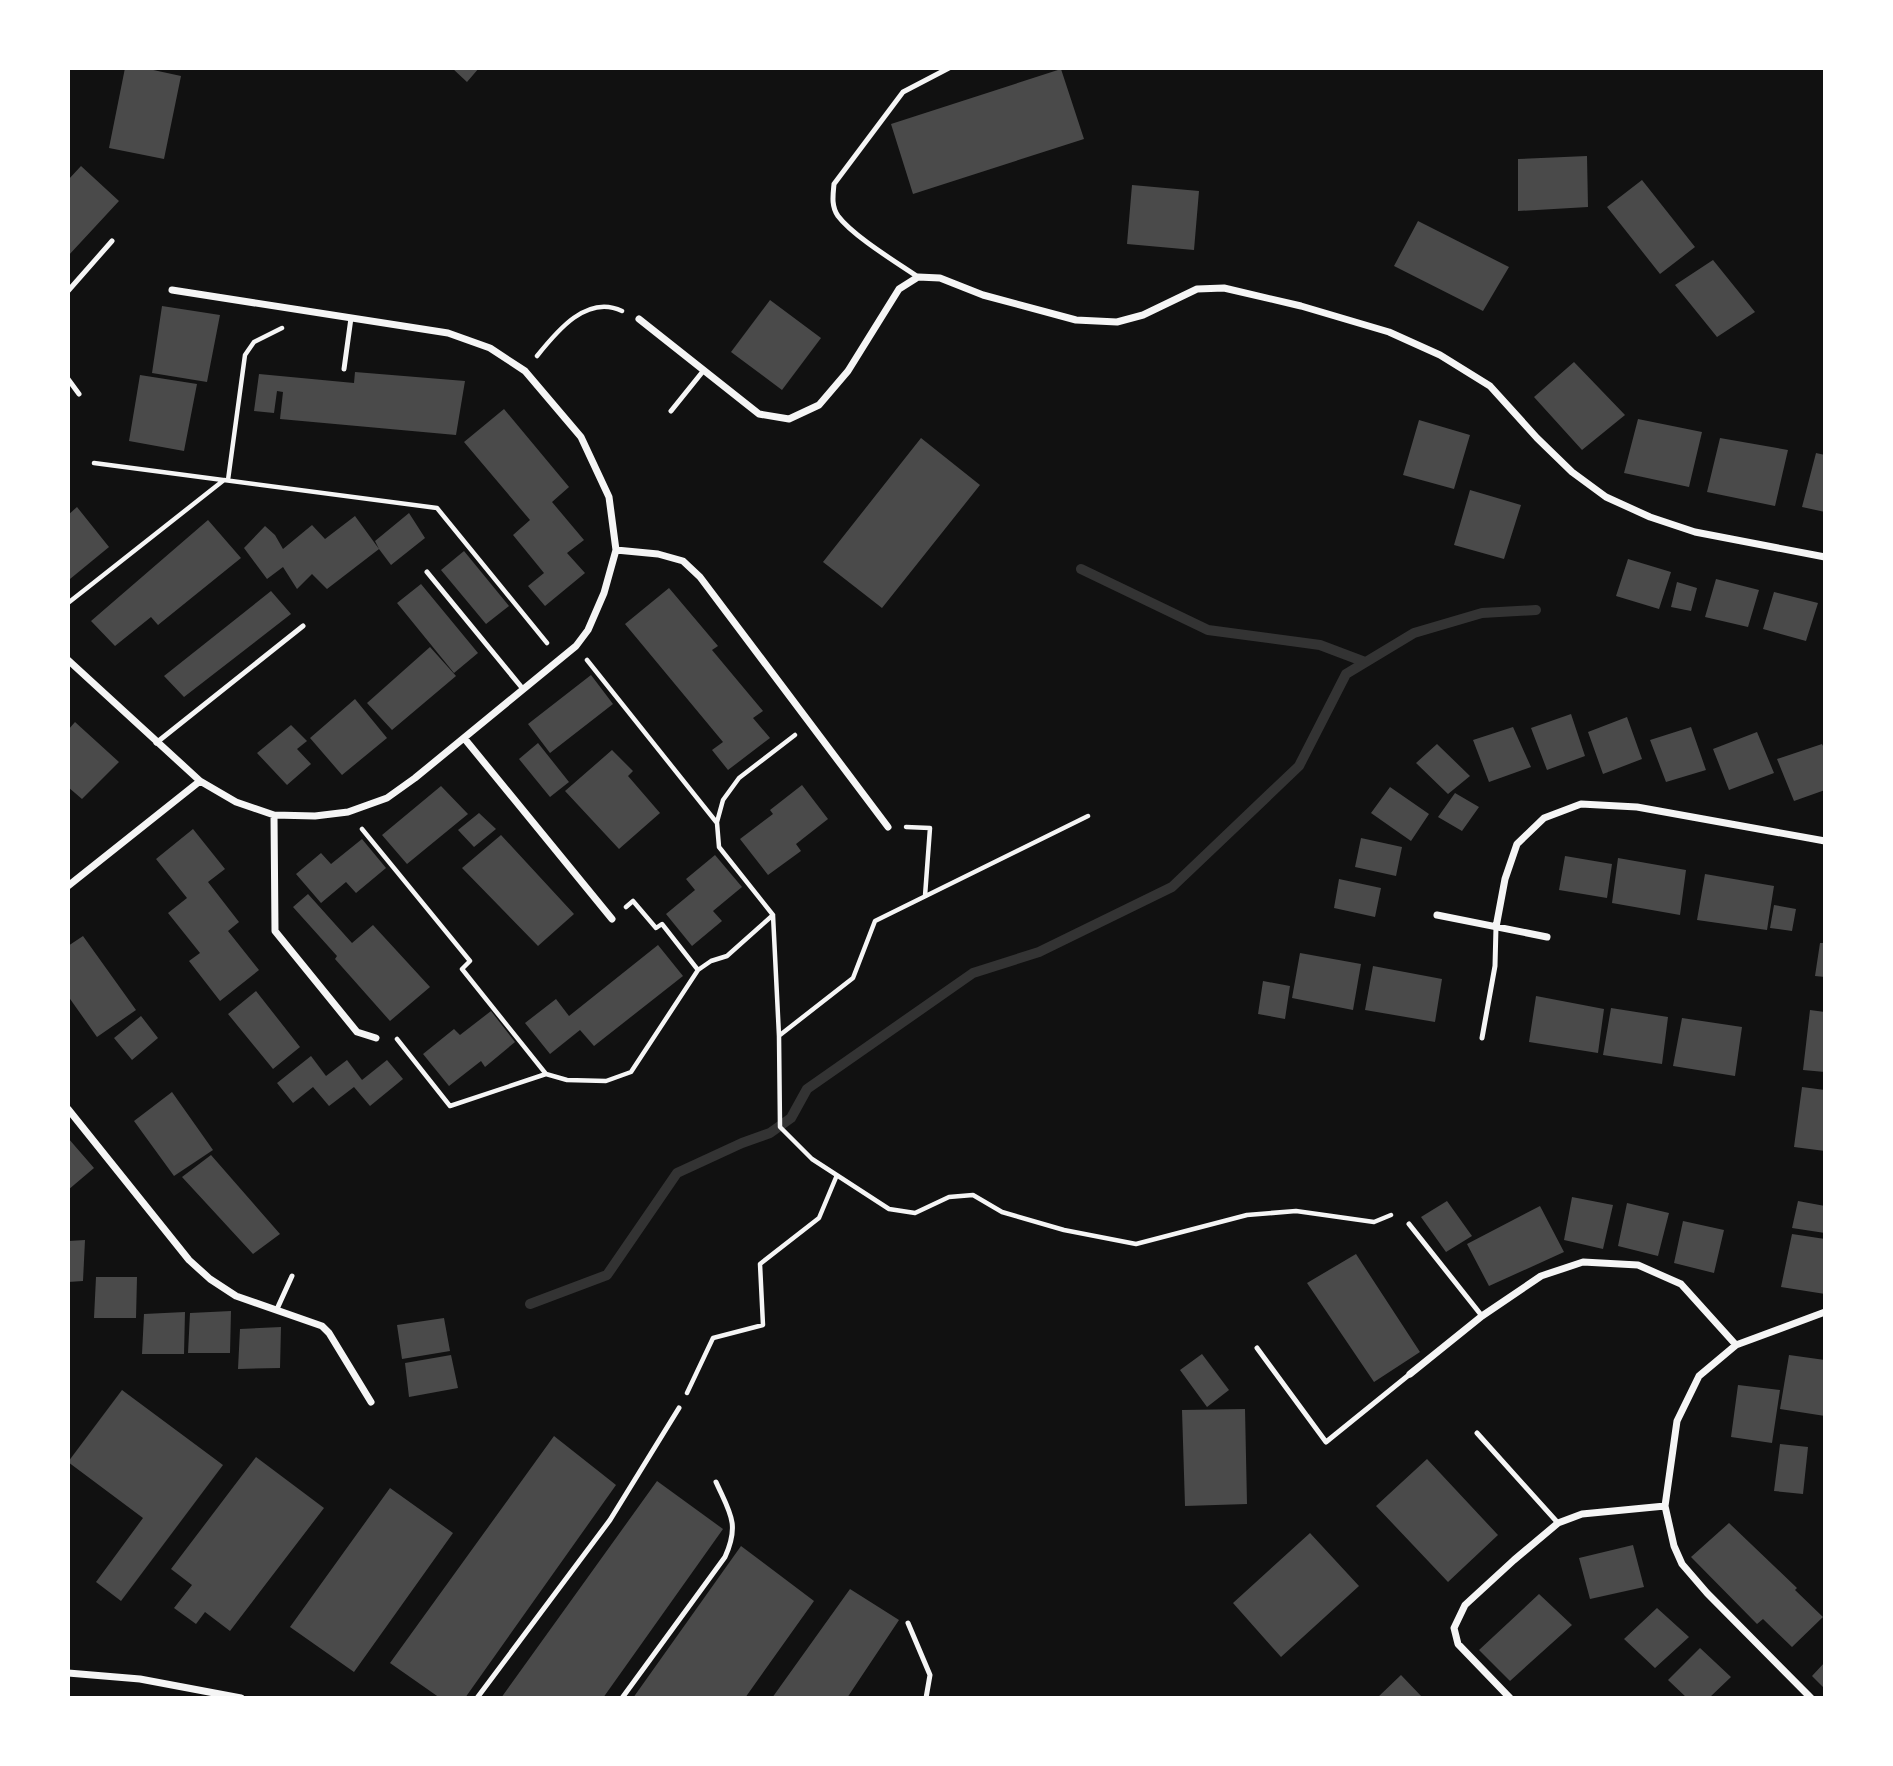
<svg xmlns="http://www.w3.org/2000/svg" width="1893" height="1766" viewBox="0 0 1893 1766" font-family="Cabin,sans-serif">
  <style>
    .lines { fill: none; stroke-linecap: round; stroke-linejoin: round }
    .stream { stroke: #333; stroke-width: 10 }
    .building { fill: #4a4a4a }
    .path { stroke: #f5f5f5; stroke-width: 4.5 }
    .service { stroke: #f5f5f5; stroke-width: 5 }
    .minor { stroke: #f5f5f5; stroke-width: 7 }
  </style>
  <rect width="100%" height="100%" fill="#111"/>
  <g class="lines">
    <path class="stream" d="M 1081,569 L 1208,630 L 1320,645 L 1365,662
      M 530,1304 L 607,1275 L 677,1173 L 742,1143 L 770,1133 L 791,1118 L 807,1089 L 973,973 L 1039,952 L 1172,887 L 1299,766 L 1346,674 L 1414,633 L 1482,613 L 1536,610"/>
  </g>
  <path class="building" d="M 125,68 L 144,68 L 181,76 L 164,159 L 109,148 Z
    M 452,68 L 479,68 L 467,82 Z
    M 1061,69 L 1084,139 L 913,194 L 891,124 Z
    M 1587,156 L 1588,207 L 1518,211 L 1518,159 Z
    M 81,166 L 119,201 L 68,256 L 68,180 Z
    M 1642,180 L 1695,247 L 1660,274 L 1607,207 Z
    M 1132,185 L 1199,191 L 1194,250 L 1127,244 Z
    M 1418,221 L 1509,267 L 1483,311 L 1394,266 Z
    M 1713,260 L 1755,312 L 1717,337 L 1675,285 Z
    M 770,300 L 821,338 L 782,390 L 731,352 Z
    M 162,306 L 220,315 L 207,382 L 152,373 Z
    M 1574,362 L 1625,415 L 1582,450 L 1534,397 Z
    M 355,372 L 465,381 L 456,435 L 280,419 L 283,392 L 277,391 L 274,413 L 254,411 L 259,374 L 354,383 Z
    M 140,375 L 197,384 L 184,451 L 129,441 Z
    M 504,409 L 569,487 L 552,502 L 584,540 L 567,553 L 585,573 L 545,606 L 528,586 L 544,573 L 513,535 L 530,520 L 464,442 Z
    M 1638,419 L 1702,432 L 1689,487 L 1624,473 Z
    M 1419,420 L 1470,435 L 1454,489 L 1403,475 Z
    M 921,438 L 980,485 L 882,608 L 823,562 Z
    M 1720,438 L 1788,450 L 1775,506 L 1707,492 Z
    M 1816,453 L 1825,455 L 1825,512 L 1802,507 Z
    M 1470,490 L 1521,505 L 1504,559 L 1454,545 Z
    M 77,507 L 109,547 L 70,579 L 68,515 Z
    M 409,513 L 425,538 L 391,565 L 379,549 L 327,589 L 312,574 L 297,589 L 283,567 L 267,579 L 244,548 L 265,526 L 275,535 L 283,549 L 312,525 L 325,539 L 355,516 L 379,549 L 375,541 Z
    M 208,520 L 241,558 L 158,625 L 151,617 L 115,646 L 91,621 Z
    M 464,551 L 509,606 L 486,624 L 441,570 Z
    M 1628,559 L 1671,572 L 1659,609 L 1616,596 Z
    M 1716,579 L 1759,590 L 1748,627 L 1705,617 Z
    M 1677,582 L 1697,588 L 1691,611 L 1671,607 Z
    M 421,584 L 478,653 L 454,673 L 397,603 Z
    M 669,588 L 718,646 L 712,650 L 763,711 L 753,718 L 770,738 L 728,770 L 712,750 L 723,742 L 625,624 Z
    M 271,591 L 291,614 L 184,697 L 164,676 Z
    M 1774,592 L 1818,603 L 1806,641 L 1763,629 Z
    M 430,647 L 456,676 L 392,730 L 367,703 Z
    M 591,675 L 613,704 L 550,753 L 528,724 Z
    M 355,699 L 387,738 L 342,775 L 310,738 Z
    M 1571,714 L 1585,756 L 1547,770 L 1531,728 Z
    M 1627,717 L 1642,759 L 1603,774 L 1588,732 Z
    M 75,722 L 119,762 L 82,799 L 68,787 L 68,730 Z
    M 291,725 L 307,741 L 297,749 L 311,764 L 287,785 L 257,753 Z
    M 1513,727 L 1531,767 L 1489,782 L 1473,740 Z
    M 1691,727 L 1706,770 L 1666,782 L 1650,740 Z
    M 1757,732 L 1774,773 L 1729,790 L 1713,749 Z
    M 538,743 L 569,782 L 550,797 L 519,759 Z
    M 1437,744 L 1470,776 L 1448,794 L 1416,763 Z
    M 1822,744 L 1825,750 L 1825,790 L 1794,801 L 1777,759 Z
    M 612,750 L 633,771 L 628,776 L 660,813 L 619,849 L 565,791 Z
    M 802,785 L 828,819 L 796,844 L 801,851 L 768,875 L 740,839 L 773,814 L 770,810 Z
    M 441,786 L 468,814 L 407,864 L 382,835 Z
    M 1390,787 L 1429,814 L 1411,841 L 1371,813 Z
    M 1455,793 L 1479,807 L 1462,831 L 1438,817 Z
    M 479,813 L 496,829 L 474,847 L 458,830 Z
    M 193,829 L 225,869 L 208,882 L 239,922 L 228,931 L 259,970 L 220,1001 L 189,961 L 200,953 L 168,913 L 187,898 L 156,859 Z
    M 501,835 L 574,914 L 538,946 L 462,868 Z
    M 1361,838 L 1402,847 L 1396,876 L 1355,867 Z
    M 362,839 L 386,868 L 356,893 L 346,882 L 321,903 L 296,874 L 321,853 L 331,864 Z
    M 715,855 L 742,887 L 713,911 L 722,921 L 692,946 L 666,914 L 695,890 L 686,879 Z
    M 1565,856 L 1612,864 L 1607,898 L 1559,890 Z
    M 1618,858 L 1686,870 L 1680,915 L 1612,903 Z
    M 1705,874 L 1774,886 L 1767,930 L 1697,920 Z
    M 1339,879 L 1381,888 L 1375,917 L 1334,908 Z
    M 308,894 L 352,943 L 373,925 L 430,987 L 390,1021 L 335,959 L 337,956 L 293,907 Z
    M 1774,905 L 1796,909 L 1792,931 L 1770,928 Z
    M 83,936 L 136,1010 L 97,1037 L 68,996 L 68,946 Z
    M 1820,943 L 1825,943 L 1825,977 L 1815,976 Z
    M 658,945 L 683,976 L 594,1046 L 580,1030 L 550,1054 L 525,1023 L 556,999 L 569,1016 Z
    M 1300,953 L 1361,964 L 1353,1010 L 1292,998 Z
    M 1373,966 L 1442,979 L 1435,1022 L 1365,1010 Z
    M 1263,981 L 1290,986 L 1285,1019 L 1258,1014 Z
    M 256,991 L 300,1047 L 273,1069 L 228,1014 Z
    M 1536,996 L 1604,1009 L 1598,1053 L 1529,1042 Z
    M 1611,1008 L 1668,1017 L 1662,1064 L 1603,1055 Z
    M 1810,1010 L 1825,1012 L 1825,1072 L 1803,1070 Z
    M 491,1011 L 515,1042 L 485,1067 L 481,1061 L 449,1086 L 423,1054 L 454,1029 L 460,1035 Z
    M 141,1016 L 158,1038 L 132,1060 L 114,1038 Z
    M 1682,1018 L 1742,1027 L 1735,1076 L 1673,1066 Z
    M 311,1056 L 326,1076 L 347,1060 L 362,1080 L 387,1060 L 403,1079 L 370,1106 L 354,1087 L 329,1106 L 313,1087 L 293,1103 L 277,1083 Z
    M 1802,1087 L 1825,1090 L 1825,1151 L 1794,1147 Z
    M 172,1092 L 213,1150 L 174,1176 L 134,1121 Z
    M 68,1138 L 94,1168 L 68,1190 Z
    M 211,1155 L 280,1234 L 253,1254 L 182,1177 Z
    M 1572,1197 L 1613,1205 L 1603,1249 L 1564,1240 Z
    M 1447,1201 L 1472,1236 L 1446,1252 L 1421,1217 Z
    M 1798,1201 L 1825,1206 L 1825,1233 L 1792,1228 Z
    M 1627,1203 L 1669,1213 L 1658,1256 L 1618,1246 Z
    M 1540,1206 L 1564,1252 L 1489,1286 L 1467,1244 Z
    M 1683,1221 L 1724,1230 L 1714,1273 L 1674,1263 Z
    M 1792,1234 L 1825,1239 L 1825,1294 L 1781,1287 Z
    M 85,1240 L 83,1281 L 68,1282 L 68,1241 Z
    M 1356,1254 L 1420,1352 L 1374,1382 L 1307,1283 Z
    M 96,1277 L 137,1277 L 136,1318 L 94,1318 Z
    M 231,1311 L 230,1353 L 188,1353 L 190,1313 Z
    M 185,1312 L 184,1354 L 142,1354 L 144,1314 Z
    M 444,1318 L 450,1351 L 402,1359 L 397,1325 Z
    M 281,1327 L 280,1368 L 238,1369 L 240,1329 Z
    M 1202,1354 L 1229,1390 L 1207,1407 L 1180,1370 Z
    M 451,1355 L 458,1388 L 409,1397 L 405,1363 Z
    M 1789,1355 L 1825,1360 L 1825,1416 L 1780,1409 Z
    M 1738,1385 L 1780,1390 L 1772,1443 L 1731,1437 Z
    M 122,1390 L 223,1465 L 121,1601 L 96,1582 L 143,1518 L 68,1462 Z
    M 1245,1409 L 1247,1504 L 1185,1506 L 1182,1410 Z
    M 554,1436 L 616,1485 L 465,1698 L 440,1698 L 390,1663 Z
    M 1780,1444 L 1808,1447 L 1803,1494 L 1774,1491 Z
    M 256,1457 L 324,1508 L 230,1631 L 205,1612 L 196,1624 L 174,1608 L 192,1585 L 171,1569 Z
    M 1427,1459 L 1498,1535 L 1448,1582 L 1376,1506 Z
    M 657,1481 L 723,1529 L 603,1698 L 501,1698 Z
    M 390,1488 L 453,1533 L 354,1672 L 290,1627 Z
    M 1729,1523 L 1797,1588 L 1795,1590 L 1823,1617 L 1792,1647 L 1763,1619 L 1757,1624 L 1691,1557 Z
    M 1310,1533 L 1359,1586 L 1281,1657 L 1233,1603 Z
    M 1633,1545 L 1644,1587 L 1590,1599 L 1579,1558 Z
    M 741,1546 L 814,1601 L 745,1698 L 633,1698 Z
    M 850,1589 L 899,1620 L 847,1698 L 772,1698 Z
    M 1539,1594 L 1572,1625 L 1510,1681 L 1479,1650 Z
    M 1657,1608 L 1689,1637 L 1655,1668 L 1624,1639 Z
    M 1700,1648 L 1731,1677 L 1709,1698 L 1687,1698 L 1668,1680 Z
    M 1825,1662 L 1825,1689 L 1812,1676 Z
    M 1401,1675 L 1423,1698 L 1377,1698 Z"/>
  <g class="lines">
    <path class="path" d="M 537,356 C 557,331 587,294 622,311
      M 94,463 L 223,480
      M 228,480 L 245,355 L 254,342 L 282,328
      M 68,603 L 224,480 L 437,508 L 547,643
      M 717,822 L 723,800 L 739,778 L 795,735
      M 906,827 L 930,828 L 925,896
      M 362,829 L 470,961 L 462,969 L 546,1074
      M 626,907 L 633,901 L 656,928 L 662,924 L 698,970
      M 773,915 L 779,1036 L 780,1127 L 812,1159 L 889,1209 L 915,1213 L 949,1197 L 973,1195 L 1002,1212 L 1064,1230 L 1136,1244 L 1247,1215 L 1296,1211 L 1374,1222 L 1391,1215
      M 780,1035 L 853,978 L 875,921 L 1088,816
      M 397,1039 L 450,1106 L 546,1074 L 567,1080 L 606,1081 L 631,1072 L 698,970 L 711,961 L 727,956 L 773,915 L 719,847 L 717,823 L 587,660
      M 687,1393 L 713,1338 L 763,1325 L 760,1264 L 819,1218 L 837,1175"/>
    <path class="service" d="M 918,277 C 896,262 853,236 838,216 C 831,206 833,195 834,184 L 903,92 L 949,68
      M 68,291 L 112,241
      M 344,369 L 351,318
      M 68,379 L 79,394
      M 671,411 L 704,370
      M 427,572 L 523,689
      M 156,743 L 303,626
      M 1482,1038 L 1495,966 L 1496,927
      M 1409,1224 L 1482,1316
      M 277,1309 L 292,1276
      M 1257,1348 L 1326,1442 L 1410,1374
      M 1477,1433 L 1558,1523
      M 908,1623 L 930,1675 L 926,1698
      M 477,1698 L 610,1520 L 679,1408
      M 622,1698 L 725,1557 C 740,1524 730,1513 716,1482"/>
    <path class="minor" d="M 639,319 L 759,414 L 789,419 L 819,405 L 848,371 L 899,289 L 918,277 L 940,278 L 983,295 L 1076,320 L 1117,322 L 1143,315 L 1197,289 L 1224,288 L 1301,306 L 1389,332 L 1440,355 L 1490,386 L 1537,438 L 1572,472 L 1606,497 L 1650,517 L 1695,532 L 1825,557
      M 616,550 L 658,554 L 683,561 L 700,577 L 888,827
      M 68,660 L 200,781 L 236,802 L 274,815 L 315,816 L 348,812 L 387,798 L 415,778 L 576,646 L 588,630 L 604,593 L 616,550 L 609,497 L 581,437 L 525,371 L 490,348 L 448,333 L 172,290
      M 464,738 L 612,919
      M 274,815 L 275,931 L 357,1032 L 376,1038
      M 68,886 L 200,781
      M 1437,915 L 1547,937
      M 1496,927 L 1505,879 L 1517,844 L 1544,818 L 1581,804 L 1637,807 L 1825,841
      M 68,1109 L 189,1260 L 210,1279 L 236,1296 L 322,1326 L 329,1333 L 371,1402
      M 1410,1374 L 1482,1316 L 1541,1276 L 1583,1262 L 1638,1265 L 1681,1284 L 1736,1345
      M 68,1673 L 140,1679 L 241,1698
      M 1510,1698 L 1458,1644 L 1454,1628 L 1465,1605 L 1514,1560 L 1558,1523 L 1582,1514 L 1665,1506
      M 1811,1698 L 1707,1593 L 1682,1564 L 1674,1546 L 1665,1506 L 1677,1421 L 1699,1376 L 1736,1345 L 1825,1312"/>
  </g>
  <rect width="1893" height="1766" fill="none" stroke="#ffffff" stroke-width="140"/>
</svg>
